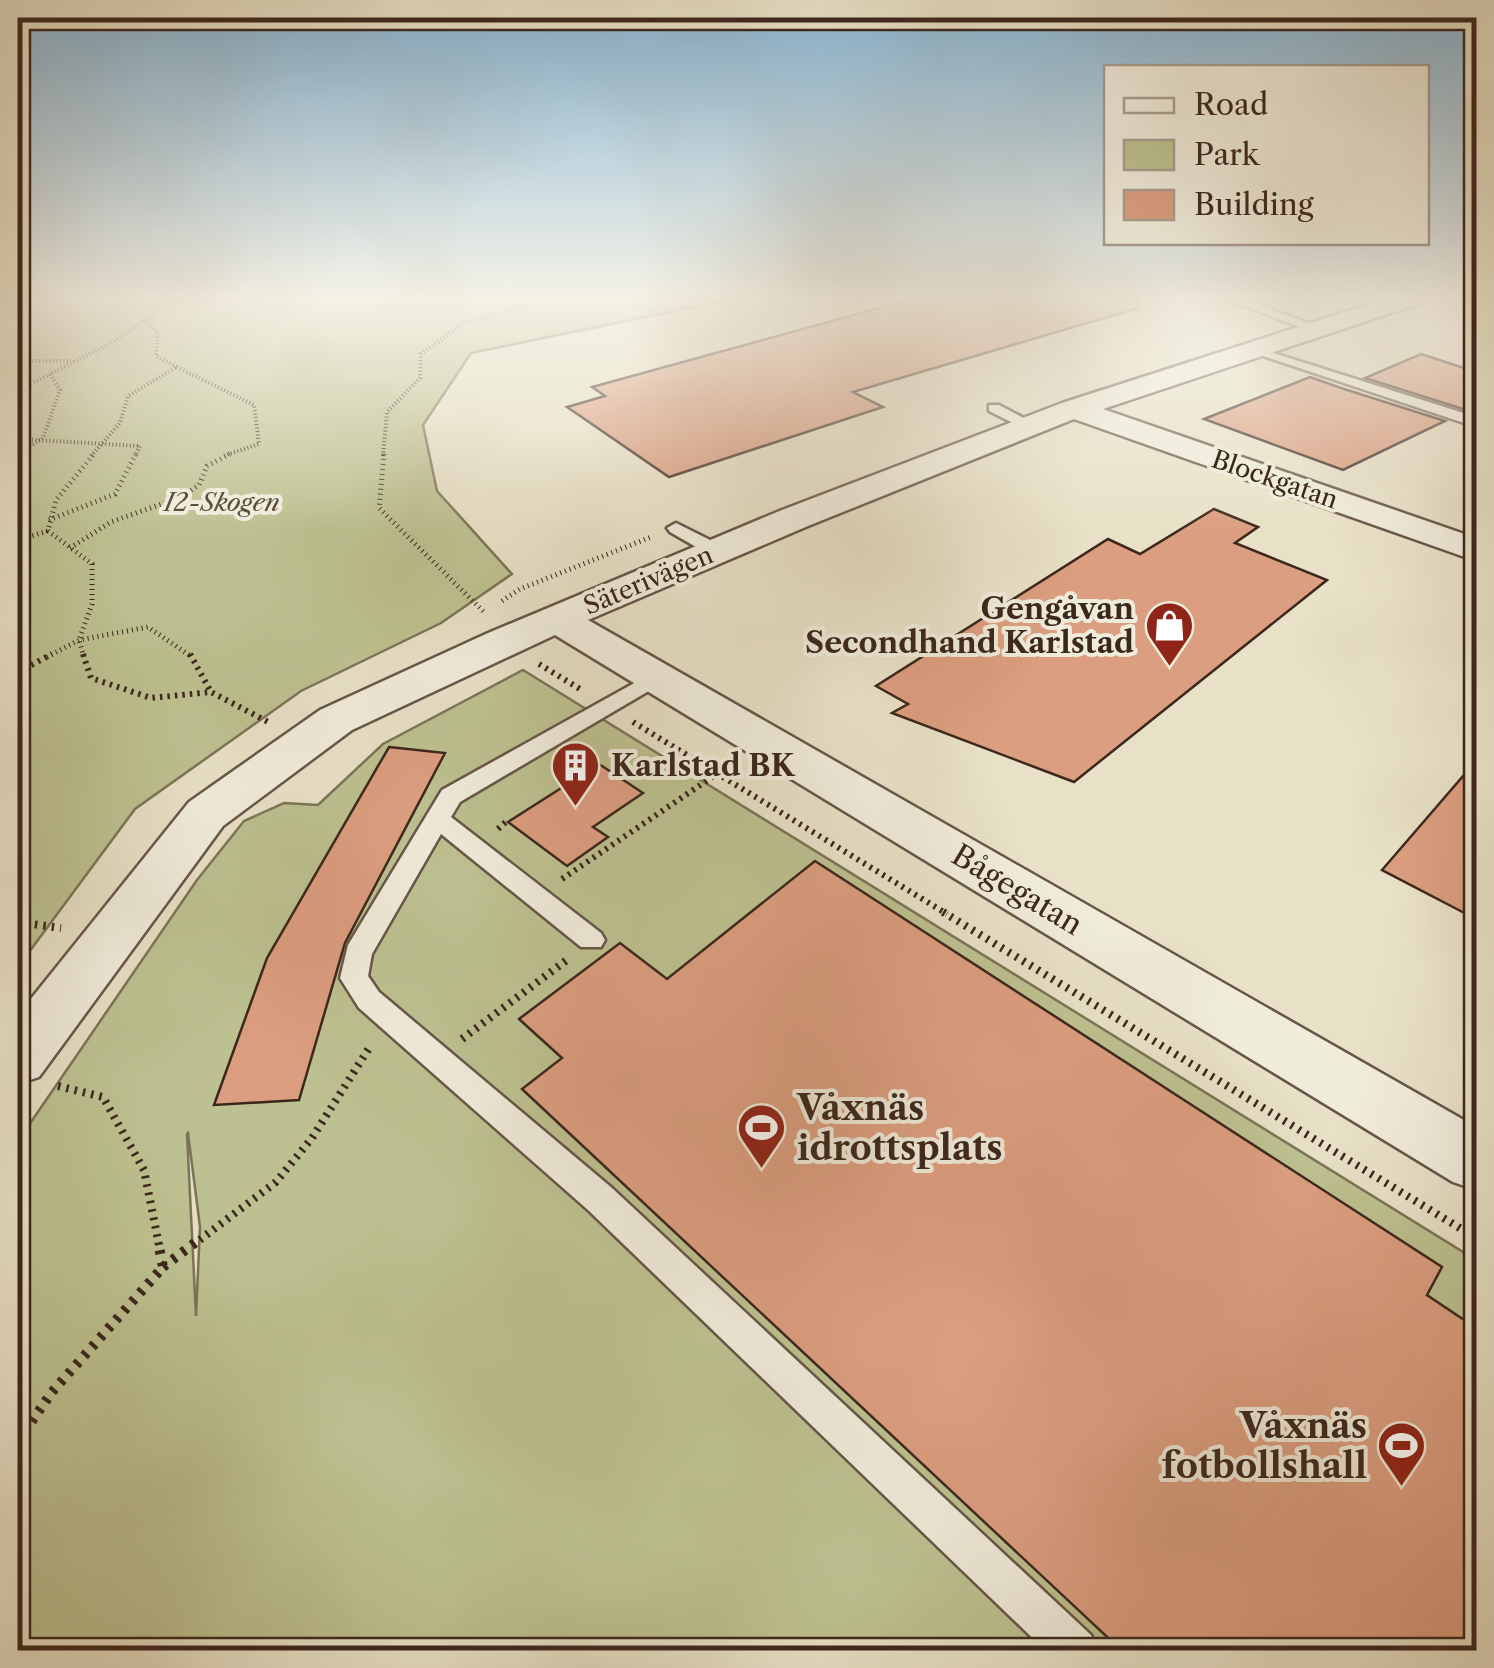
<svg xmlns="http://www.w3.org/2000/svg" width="1494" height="1668" viewBox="0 0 1494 1668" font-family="'Libre Caslon Text',serif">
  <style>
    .green { fill: #bdc191; stroke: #7c7457; stroke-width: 2.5; fill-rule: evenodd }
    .building { fill: #dc9e80; stroke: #3c271d; stroke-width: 2.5 }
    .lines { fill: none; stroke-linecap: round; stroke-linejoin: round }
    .lane-casing { stroke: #675648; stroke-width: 5 }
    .street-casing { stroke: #675648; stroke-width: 5 }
    .path-far4 { stroke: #3c271d; stroke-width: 4; stroke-dasharray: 1 2.5; stroke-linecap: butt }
    .path-far3 { stroke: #3c271d; stroke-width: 5; stroke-dasharray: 1 4; stroke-linecap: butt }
    .path-far2 { stroke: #3c271d; stroke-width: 6; stroke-dasharray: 2.5 5; stroke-linecap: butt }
    .path-far1 { stroke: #3c271d; stroke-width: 8; stroke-dasharray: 2.5 6; stroke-linecap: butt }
    .path { stroke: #3c271d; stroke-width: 10; stroke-dasharray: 4 8; stroke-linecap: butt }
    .lane { fill: #f0ecdb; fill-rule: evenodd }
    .street { fill: #f0ecdb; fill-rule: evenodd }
    .labels { text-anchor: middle; stroke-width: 8; stroke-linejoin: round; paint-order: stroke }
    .far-street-label { font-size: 25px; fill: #3c271d; stroke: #f0ecdb }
    .far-park-label { font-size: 25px; font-style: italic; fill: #5c4e3a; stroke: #f0ecdb }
    .poi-label { font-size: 30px; font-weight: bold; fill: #3c271d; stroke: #f0ecdb; text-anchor: end }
    .street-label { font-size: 30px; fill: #3c271d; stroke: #f0ecdb }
    .near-poi-label { font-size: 35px; font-weight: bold; fill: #3c271d; stroke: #f0ecdb; text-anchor: start }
  </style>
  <rect width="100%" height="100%" fill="#e8e1c7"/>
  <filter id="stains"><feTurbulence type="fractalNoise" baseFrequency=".002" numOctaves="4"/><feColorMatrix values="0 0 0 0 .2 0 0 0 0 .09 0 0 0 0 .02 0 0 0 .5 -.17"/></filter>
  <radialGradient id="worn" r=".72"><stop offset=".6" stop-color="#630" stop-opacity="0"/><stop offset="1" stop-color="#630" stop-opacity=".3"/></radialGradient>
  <path class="green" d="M 18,299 L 733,299 L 471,353 L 423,425 L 437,491 L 512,574 L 441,623 L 301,691 L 135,809 L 18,967 Z
    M 523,670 L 1476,1260 L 1476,1650 L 18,1650 L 18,1141 L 197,880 L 244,821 L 284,803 L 318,805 L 383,744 ZM 188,1133 L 200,1227 L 196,1316 L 187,1134 Z"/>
  <path class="building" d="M 912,299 L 1137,299 L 1138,308 L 853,392 L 883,407 L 669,477 L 567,407 L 605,396 L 592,387 Z
    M 1421,354 L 1476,372 L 1476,405 L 1466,410 L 1365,378 Z
    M 1310,377 L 1341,388 L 1445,421 L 1343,470 L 1204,419 Z
    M 1214,509 L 1258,527 L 1235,543 L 1327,580 L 1074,782 L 892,713 L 908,704 L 876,686 L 1108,539 L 1140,554 Z
    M 389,747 L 445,753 L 345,943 L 299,1100 L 214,1105 L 267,958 Z
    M 1476,761 L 1476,919 L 1382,870 Z
    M 599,764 L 643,793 L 593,827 L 608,837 L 567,866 L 508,822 Z
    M 815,861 L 1442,1267 L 1427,1295 L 1476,1328 L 1476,1650 L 1121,1650 L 522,1089 L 562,1058 L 519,1019 L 620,943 L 667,979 Z"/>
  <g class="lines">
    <defs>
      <path id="lane" d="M 1226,299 L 1243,299 L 1325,329 L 1313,332 Z
        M 1251,346 L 1476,417 L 1476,427 L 1251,352 Z
        M 989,405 L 999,405 L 1039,426 L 1025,429 L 989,411 Z
        M 676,523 L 724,547 L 726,551 L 717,557 L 710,555 L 670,532 L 667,528 Z
        M 656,671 L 667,677 L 664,682 L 460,802 L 451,817 L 601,933 L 605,940 L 601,947 L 581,947 L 441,834 L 372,954 L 368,976 L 379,992 L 612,1188 L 1091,1635 L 1098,1650 L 1045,1650 L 588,1210 L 359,1008 L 340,978 L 348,945 L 442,790 Z"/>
      <path id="street" d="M 1385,299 L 1422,299 L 1418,304 L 1103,409 L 1476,538 L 1476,561 L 1074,419 L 808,526 L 588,620 L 1476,1127 L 1476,1190 L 1453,1182 L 555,635 L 352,730 L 223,826 L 39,1077 L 18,1084 L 18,1015 L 189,802 L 320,710 L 488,633 L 782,510 L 1062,403 Z"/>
    </defs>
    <use href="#lane" class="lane-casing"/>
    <use href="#street" class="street-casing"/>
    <path class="path-far4" d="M 18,361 L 71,361
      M 177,367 L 254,405 L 259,444 L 223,456
      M 18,390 L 50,374
      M 18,439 L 140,446 L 135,456
      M 18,454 L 43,438 L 60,390 L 50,374 L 111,343 L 176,299
      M 91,456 L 120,423 L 128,396 L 177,367 L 156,356 L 158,332 L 144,320
      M 383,456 L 387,412 L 420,378 L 421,354 L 464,323 L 552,299"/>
    <path class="path-far3" d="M 384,454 L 379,508 L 485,613
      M 49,520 L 115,494 L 136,454
      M 18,540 L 48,531
      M 70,548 L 111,522 L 181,497 L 199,485 L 207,466 L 230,454
      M 502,601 L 520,589 L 651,537
      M 47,657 L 79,640 L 148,627 L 192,657
      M 84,657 L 79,640 L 92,604 L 92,564 L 48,531 L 56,500 L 94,454"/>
    <path class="path-far2" d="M 83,654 L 91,678 L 151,698 L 211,692 L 270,723
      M 190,654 L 211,692
      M 539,664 L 580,689
      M 18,672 L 52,654
      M 633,722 L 947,914
      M 498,829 L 509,819
      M 562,879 L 718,773"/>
    <path class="path-far1" d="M 943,912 L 1476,1238
      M 18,922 L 61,928
      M 462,1039 L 568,959
      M 58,1086 L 103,1097 L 144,1170 L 159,1245
      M 193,1245 L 276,1182 L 312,1138 L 371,1045"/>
    <path class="path" d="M 163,1267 L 196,1242
      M 18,1441 L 52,1392 L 163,1267 L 158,1242"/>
    <use href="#lane" class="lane"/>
    <use href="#street" class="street"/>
  </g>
  <linearGradient id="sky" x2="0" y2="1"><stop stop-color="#88b7d7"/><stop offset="0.56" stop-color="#f5f2e6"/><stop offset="1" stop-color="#f5f2e6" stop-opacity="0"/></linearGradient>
  <rect width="1494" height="532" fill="url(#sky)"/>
  <defs>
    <symbol id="shop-pin" viewBox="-11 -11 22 30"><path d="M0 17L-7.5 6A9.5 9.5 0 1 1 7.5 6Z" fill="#8f2418" stroke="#f0ecdb"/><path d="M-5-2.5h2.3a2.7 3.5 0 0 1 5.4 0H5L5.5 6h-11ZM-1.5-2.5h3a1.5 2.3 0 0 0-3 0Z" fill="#fff"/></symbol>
    <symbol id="building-pin" viewBox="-11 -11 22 30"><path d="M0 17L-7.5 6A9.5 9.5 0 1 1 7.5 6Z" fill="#8f2418" stroke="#f0ecdb"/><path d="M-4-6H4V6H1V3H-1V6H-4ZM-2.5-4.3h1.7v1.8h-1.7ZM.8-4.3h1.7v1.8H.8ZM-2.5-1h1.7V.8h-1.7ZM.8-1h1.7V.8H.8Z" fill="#fff"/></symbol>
    <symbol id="stadium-pin" viewBox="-11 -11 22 30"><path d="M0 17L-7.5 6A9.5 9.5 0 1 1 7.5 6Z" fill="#8f2418" stroke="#f0ecdb"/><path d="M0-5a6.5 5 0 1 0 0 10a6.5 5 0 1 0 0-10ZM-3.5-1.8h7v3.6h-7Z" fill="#fff"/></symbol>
  </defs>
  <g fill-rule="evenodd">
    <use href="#shop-pin" x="1142" y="598" width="55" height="75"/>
    <use href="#building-pin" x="548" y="738" width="55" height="75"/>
    <use href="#stadium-pin" x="734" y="1100" width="55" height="75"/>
    <use href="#stadium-pin" x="1374" y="1418" width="55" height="75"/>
  </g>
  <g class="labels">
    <g class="far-street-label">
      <text transform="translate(1275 479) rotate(19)" y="9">Blockgatan</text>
      <text transform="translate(648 580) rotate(-23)" y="9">Säterivägen</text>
    </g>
    <g class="far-park-label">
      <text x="222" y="511">I2-Skogen</text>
    </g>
    <g class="poi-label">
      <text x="1134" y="619">Gengåvan<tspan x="1134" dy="34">Secondhand Karlstad</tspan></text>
      <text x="611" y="776" text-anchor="start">Karlstad BK</text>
    </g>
    <g class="street-label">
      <text transform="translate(1017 890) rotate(31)" y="10">Bågegatan</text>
    </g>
    <g class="near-poi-label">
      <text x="797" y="1120">Våxnäs<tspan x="797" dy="40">idrottsplats</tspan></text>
      <text x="1367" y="1438" text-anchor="end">Våxnäs<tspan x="1367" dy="40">fotbollshall</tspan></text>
    </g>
  </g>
  <rect width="1494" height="1668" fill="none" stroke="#e8e1c7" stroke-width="60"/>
  <rect x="20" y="20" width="1454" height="1628" fill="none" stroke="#3c271d" stroke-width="5"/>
  <rect x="30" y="30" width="1434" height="1608" fill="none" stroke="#3c271d" stroke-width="2.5"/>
  <rect x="1104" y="65" width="325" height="180" fill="#f0ecdb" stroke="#a89d8f" stroke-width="2.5"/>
  <rect x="1124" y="98" width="50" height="15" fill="#f0ecdb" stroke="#a89d8f" stroke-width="2.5"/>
  <text x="1194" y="115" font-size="30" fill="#3c271d">Road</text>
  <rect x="1124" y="140" width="50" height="30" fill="#bdc191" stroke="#a89d8f" stroke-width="2.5"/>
  <text x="1194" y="165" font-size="30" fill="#3c271d">Park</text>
  <rect x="1124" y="190" width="50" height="30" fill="#dc9e80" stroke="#a89d8f" stroke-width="2.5"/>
  <text x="1194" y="215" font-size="30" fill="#3c271d">Building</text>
  <rect width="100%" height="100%" filter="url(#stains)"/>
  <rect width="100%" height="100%" fill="url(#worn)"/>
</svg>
